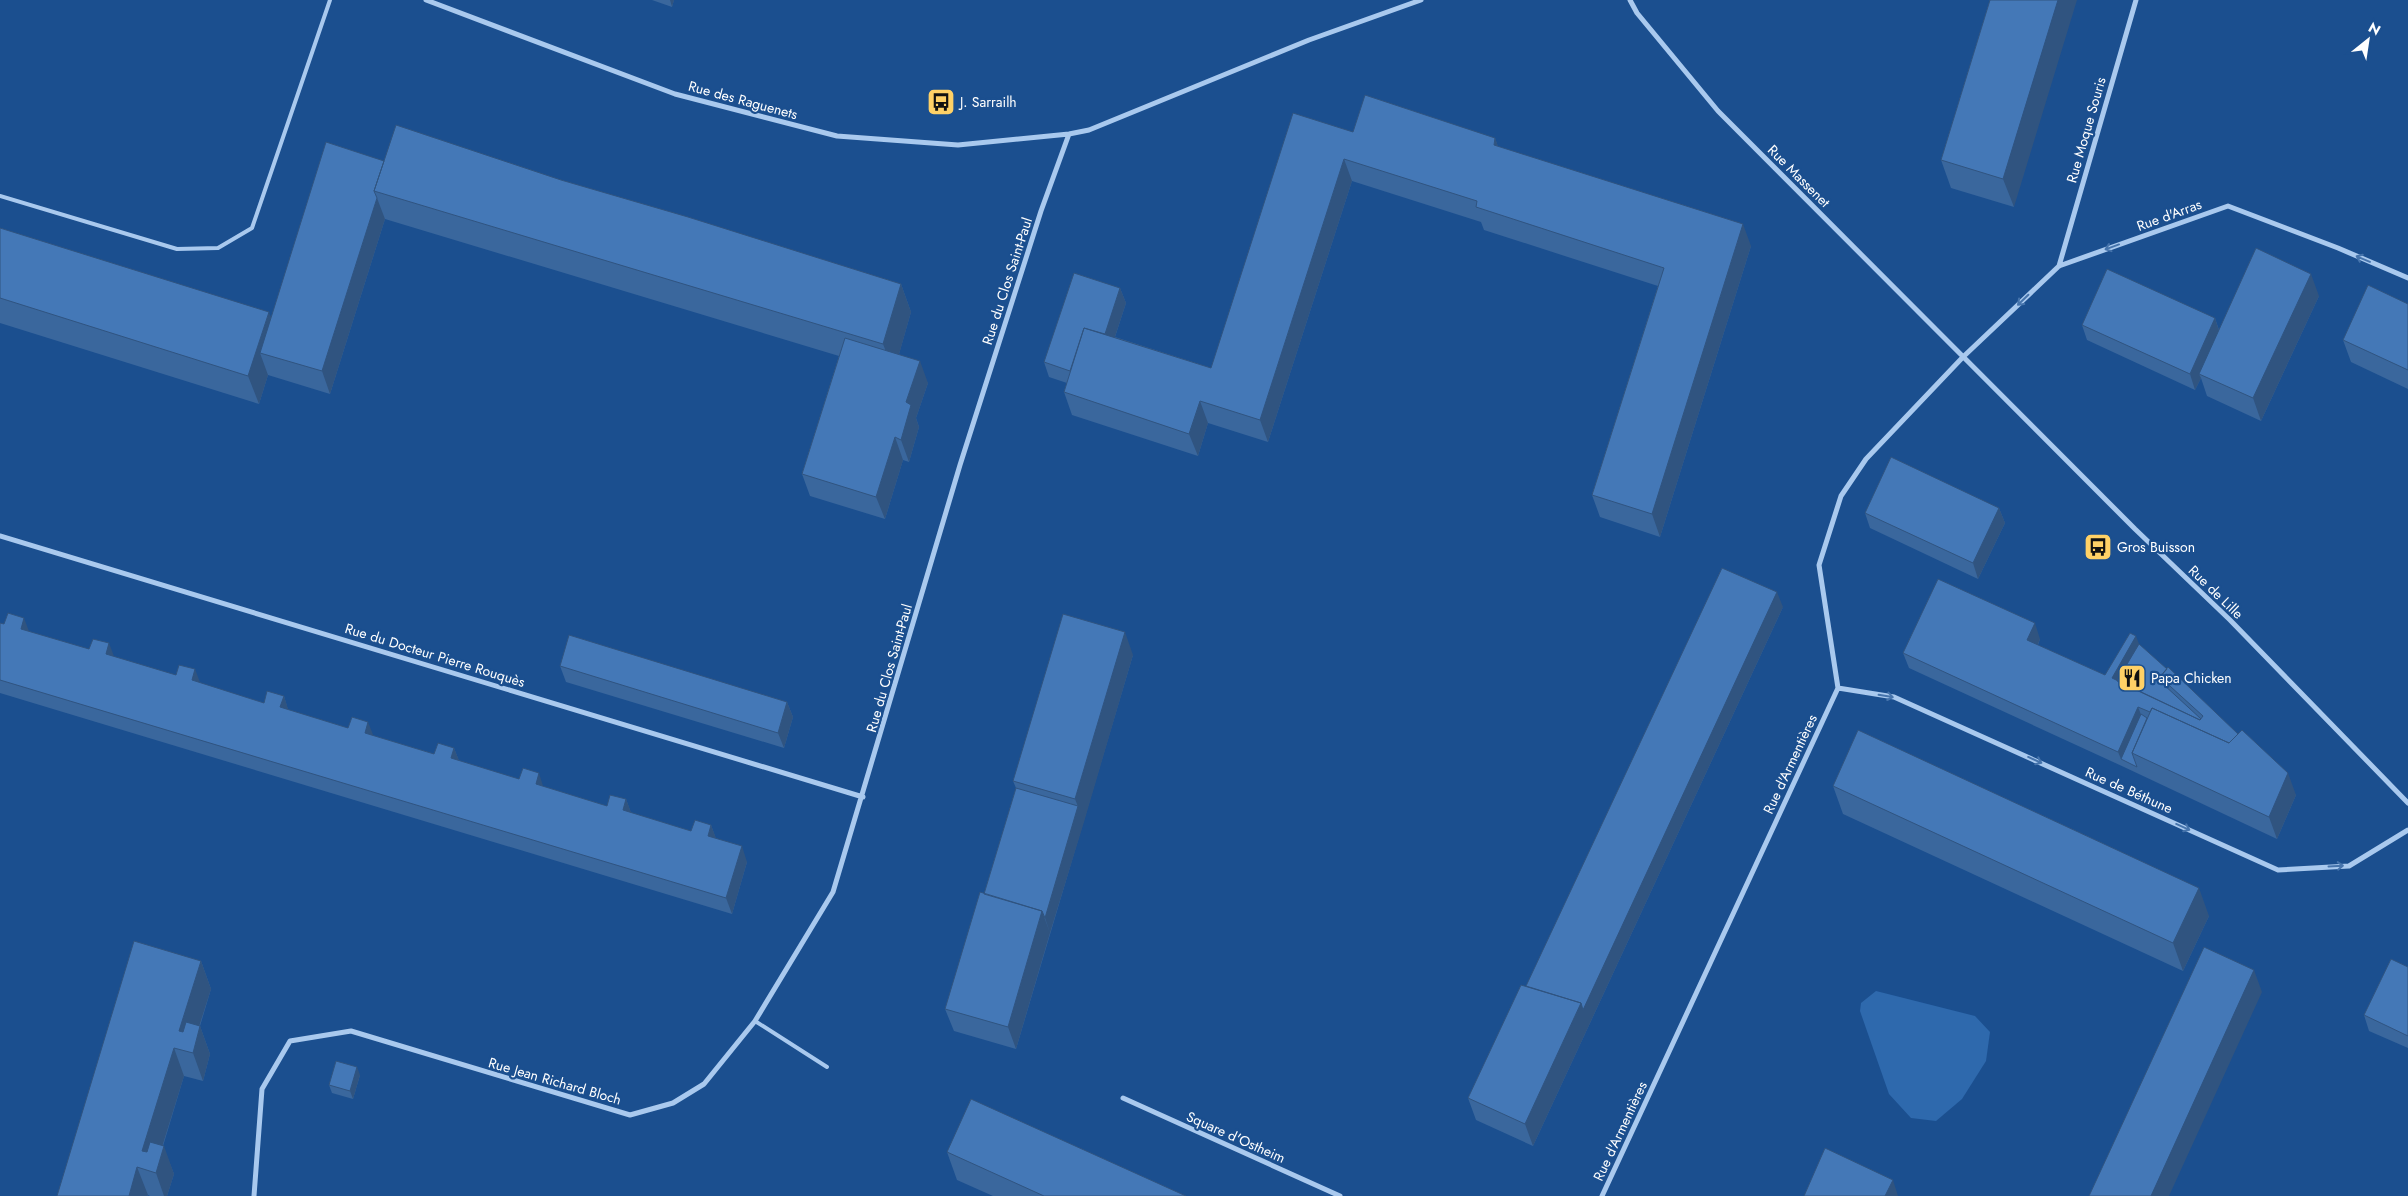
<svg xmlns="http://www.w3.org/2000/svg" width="2408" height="1196" viewBox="0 0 2408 1196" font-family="Jost,sans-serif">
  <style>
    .green { fill: #2e69ad }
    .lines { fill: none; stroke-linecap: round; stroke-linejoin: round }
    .service { stroke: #a9c9ee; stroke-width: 4 }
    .minor { stroke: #a9c9ee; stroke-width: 5 }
    .wall { fill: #3a679d }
    .shaded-wall { fill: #305480 }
    .building { fill: #4478b7; stroke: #305480 }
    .oneway { stroke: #4674ac }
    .labels { text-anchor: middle; stroke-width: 4.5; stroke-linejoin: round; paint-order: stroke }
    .street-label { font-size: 14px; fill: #fff; stroke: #1b4f8f }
    .poi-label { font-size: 14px; fill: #fff; stroke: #1b4f8f; text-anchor: start }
  </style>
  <rect width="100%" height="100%" fill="#1b4f8f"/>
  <path class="green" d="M 1876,991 L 1975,1016 L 1990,1032 L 1986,1061 L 1962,1099 L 1936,1121 L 1911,1118 L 1889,1094 L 1860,1011 L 1861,1003 Z"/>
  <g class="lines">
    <path class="service" d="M 0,196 L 177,249 L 218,248 L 252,228 L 330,0
      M 755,1021 L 827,1067"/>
    <path class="minor" d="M 426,0 L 675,94 L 837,136 L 958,145 L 1069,134 L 1089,130 L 1309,40 L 1421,0
      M 1630,0 L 1637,13 L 1718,111 L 2135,529 L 2230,620 L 2408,803
      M 2059,266 L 2136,0
      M 0,536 L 863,797
      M 1838,688 L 1894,697 L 2278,870 L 2349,866 L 2408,830
      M 1123,1098 L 1340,1196
      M 254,1196 L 262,1089 L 290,1041 L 351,1031 L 630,1115 L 673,1103 L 704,1084 L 755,1021 L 833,892 L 960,465 L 1041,211 L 1069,134
      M 1602,1196 L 1838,688 L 1819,565 L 1841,496 L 1866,459 L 1963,357 L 2059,266 L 2228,206 L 2338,248 L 2408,278"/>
  </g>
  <path class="wall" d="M 652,0 L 674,0 L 672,7 Z
    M 1990,0 L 2014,207 L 1951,188 L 1941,160 Z
    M 1353,132 L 1495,138 L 1498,147 L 1751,246 L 1660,537 L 1600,517 L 1592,495 L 1658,286 L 1484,230 L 1481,222 L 1352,181 L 1268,442 L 1208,423 L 1198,456 L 1072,415 L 1064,392 L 1067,383 L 1049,377 L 1044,362 L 1120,288 L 1126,303 L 1115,337 L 1211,368 Z
    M 384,161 L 561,180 L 901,284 L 911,312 L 899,354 L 928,383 L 916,418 L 919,427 L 909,462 L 903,460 L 885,519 L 810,496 L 802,474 L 839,356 L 385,219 L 330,394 L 268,375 L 259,404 L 0,323 L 0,228 L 271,317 Z
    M 2319,296 L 2261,421 L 2207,396 L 2201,378 L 2195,390 L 2087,340 L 2082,325 L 2215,318 L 2219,330 Z
    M 2408,304 L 2408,389 L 2351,362 L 2343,340 Z
    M 1999,508 L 2005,523 L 1978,579 L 1870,528 L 1865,513 Z
    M 1783,607 L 1533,1146 L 1476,1120 L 1468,1098 L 1526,986 Z
    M 0,623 L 264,703 L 284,696 L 288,710 L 434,754 L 454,748 L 459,761 L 607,806 L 626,799 L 631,813 L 691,831 L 711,825 L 716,839 L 747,862 L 732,914 L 0,693 Z
    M 2040,639 L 2038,645 L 2105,675 L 2139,644 L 2296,795 L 2277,839 L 2124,767 L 1909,668 L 1903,653 Z
    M 1133,655 L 1016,1049 L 954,1031 L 945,1009 L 984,894 L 1016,788 L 1013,781 Z
    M 560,666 L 787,702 L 793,717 L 784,748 L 566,682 Z
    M 1833,786 L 2209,916 L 2183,971 L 1843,814 Z
    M 201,961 L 211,989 L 200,1026 L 210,1054 L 203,1081 L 184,1076 L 163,1146 L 174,1174 L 167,1196 L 150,1196 L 148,1195 L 147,1196 L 57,1196 Z
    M 2408,967 L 2408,1048 L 2369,1031 L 2364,1015 Z
    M 360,1075 L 353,1099 L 332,1093 L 329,1085 Z
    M 947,1152 L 1186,1196 L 993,1196 L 957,1180 Z"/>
  <path class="shaded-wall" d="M 670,0 L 674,0 L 672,7 Z
    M 2058,0 L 2077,0 L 2014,207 L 2003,179 Z
    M 1495,138 L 1503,160 L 1494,145 Z
    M 1344,159 L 1352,181 L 1268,442 L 1260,420 Z
    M 377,198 L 385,219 L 330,394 L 322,371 Z
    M 1743,224 L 1751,246 L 1660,537 L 1652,514 Z
    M 2311,274 L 2319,296 L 2261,421 L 2253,398 Z
    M 901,284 L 911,312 L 894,372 L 883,344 Z
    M 1120,288 L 1126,303 L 1109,355 L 1103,340 Z
    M 269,312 L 279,340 L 260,353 L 268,375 L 259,404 L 248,376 Z
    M 2215,318 L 2220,334 L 2199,374 L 2201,378 L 2195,390 L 2190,374 Z
    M 920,361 L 928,383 L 916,418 L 919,427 L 909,462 L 901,440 L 906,402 Z
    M 1200,401 L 1208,423 L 1198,456 L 1189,434 Z
    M 895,437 L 903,460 L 885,519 L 876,497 Z
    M 1999,508 L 2005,523 L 1978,579 L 1973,563 Z
    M 1777,592 L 1783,607 L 1533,1146 L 1525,1124 L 1581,1003 Z
    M 24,618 L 30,634 L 21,629 Z
    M 2035,623 L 2040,639 L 2033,656 L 2027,640 Z
    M 1125,632 L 1133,655 L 1084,822 L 1075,799 Z
    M 2136,636 L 2142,652 L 2120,688 L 2112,678 Z
    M 109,643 L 115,659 L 106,654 Z
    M 195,669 L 201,685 L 192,680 Z
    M 284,696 L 289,712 L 280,707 Z
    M 787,702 L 793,717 L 784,748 L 778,733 Z
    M 2138,707 L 2144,722 L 2121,759 L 2118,752 Z
    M 368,722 L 374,737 L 365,733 Z
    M 454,748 L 460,763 L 451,758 Z
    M 539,773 L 544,789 L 536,784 Z
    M 2288,773 L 2296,795 L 2277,839 L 2269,817 Z
    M 626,799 L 632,815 L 623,810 Z
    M 1078,806 L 1084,822 L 1050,933 L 1045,918 Z
    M 711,825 L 717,841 L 708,836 Z
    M 742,846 L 747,862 L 732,914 L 726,898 Z
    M 2199,888 L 2209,916 L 2183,971 L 2173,943 Z
    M 1042,911 L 1050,933 L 1016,1049 L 1008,1027 Z
    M 201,961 L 211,989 L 191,1052 L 179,1031 Z
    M 2254,970 L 2262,992 L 2169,1196 L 2151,1196 Z
    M 200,1026 L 210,1054 L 203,1081 L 193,1053 Z
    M 174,1048 L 184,1076 L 154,1173 L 142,1151 Z
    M 357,1067 L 360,1075 L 353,1099 L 350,1091 Z
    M 164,1146 L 174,1174 L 167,1196 L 164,1196 L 156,1173 Z
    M 137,1167 L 148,1195 L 147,1196 L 129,1196 Z
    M 1893,1180 L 1898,1196 L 1885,1196 Z"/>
  <path class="building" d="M 1990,0 L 2058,0 L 2003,179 L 1941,160 Z
    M 1365,95 L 1495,138 L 1494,145 L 1743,224 L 1652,514 L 1592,495 L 1664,268 L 1476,207 L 1477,201 L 1344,159 L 1260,420 L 1200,401 L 1189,434 L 1064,392 L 1084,328 L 1211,368 L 1293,113 L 1353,132 Z
    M 396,125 L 561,180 L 688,217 L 901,284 L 883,344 L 374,191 Z
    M 326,142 L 384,161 L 374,191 L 377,198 L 322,371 L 260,353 Z
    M 0,228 L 269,312 L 248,376 L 0,298 Z
    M 2256,248 L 2311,274 L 2253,398 L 2199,374 Z
    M 2107,269 L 2215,318 L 2190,374 L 2082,325 Z
    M 1074,273 L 1120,288 L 1105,334 L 1084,328 L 1070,371 L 1044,362 Z
    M 2368,285 L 2408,304 L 2408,370 L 2343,340 Z
    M 845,338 L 920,361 L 906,402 L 911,405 L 901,440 L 895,437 L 876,497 L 802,474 Z
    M 1891,457 L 1999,508 L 1973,563 L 1865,513 Z
    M 1722,568 L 1777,592 L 1583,1010 L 1581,1003 L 1526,986 Z
    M 1938,579 L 2035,623 L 2027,640 L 2105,675 L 2130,633 L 2136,636 L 2112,678 L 2200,720 L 2203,716 L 2160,677 L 2168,667 L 2238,734 L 2229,743 L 2152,708 L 2150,712 L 2138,707 L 2118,752 L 1903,653 Z
    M 8,613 L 24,618 L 21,629 L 89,649 L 93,639 L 109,643 L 106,654 L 176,675 L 179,665 L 195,669 L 192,680 L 264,703 L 267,691 L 284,696 L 280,707 L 348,728 L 352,717 L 368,722 L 365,733 L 434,754 L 438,743 L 454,748 L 451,758 L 519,779 L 523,768 L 539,773 L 536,784 L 607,806 L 610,795 L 626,799 L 623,810 L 691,831 L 695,820 L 711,825 L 708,836 L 742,846 L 726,898 L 0,680 L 0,623 L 4,624 Z
    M 1063,614 L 1125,632 L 1075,799 L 1013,781 Z
    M 569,635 L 787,702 L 778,733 L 560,666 Z
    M 2139,644 L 2167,669 L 2160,677 L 2165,682 L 2163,684 L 2201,719 L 2200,720 L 2117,681 Z
    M 2152,708 L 2229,743 L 2242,730 L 2288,773 L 2269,817 L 2132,753 Z
    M 2141,714 L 2147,718 L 2132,753 L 2137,767 L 2121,759 Z
    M 1858,730 L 2199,888 L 2173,943 L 1833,786 Z
    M 1016,788 L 1078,806 L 1045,918 L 1042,911 L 984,894 Z
    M 980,892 L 1042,911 L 1008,1027 L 945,1009 Z
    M 134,941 L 201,961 L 179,1031 L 183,1032 L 186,1022 L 200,1026 L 193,1053 L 174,1048 L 142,1151 L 147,1152 L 150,1142 L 164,1146 L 156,1173 L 137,1167 L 129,1196 L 57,1196 Z
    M 2204,947 L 2254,970 L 2151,1196 L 2089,1196 Z
    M 2391,959 L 2408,967 L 2408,1036 L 2364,1015 Z
    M 1521,985 L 1581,1003 L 1525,1124 L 1468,1098 Z
    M 336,1061 L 357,1067 L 350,1091 L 329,1085 Z
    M 971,1099 L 1186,1196 L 1044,1196 L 947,1152 Z
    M 1825,1148 L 1893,1180 L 1885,1196 L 1804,1196 Z"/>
  <defs><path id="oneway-shaft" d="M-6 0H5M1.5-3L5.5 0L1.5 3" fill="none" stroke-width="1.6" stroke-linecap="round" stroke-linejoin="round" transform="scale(1.25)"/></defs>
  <g class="oneway">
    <use href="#oneway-shaft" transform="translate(2112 247) rotate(160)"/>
    <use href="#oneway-shaft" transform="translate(2363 259) rotate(-157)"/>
    <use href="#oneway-shaft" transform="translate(2023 300) rotate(136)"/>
    <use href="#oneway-shaft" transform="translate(1886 696) rotate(9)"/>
    <use href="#oneway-shaft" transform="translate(2035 760) rotate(24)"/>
    <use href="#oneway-shaft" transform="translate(2183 827) rotate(24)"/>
    <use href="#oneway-shaft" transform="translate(2336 866) rotate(-3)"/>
  </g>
  <defs>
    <symbol id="bus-square" viewBox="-11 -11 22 22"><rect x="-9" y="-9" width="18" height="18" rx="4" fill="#ffd166" stroke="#1b4f8f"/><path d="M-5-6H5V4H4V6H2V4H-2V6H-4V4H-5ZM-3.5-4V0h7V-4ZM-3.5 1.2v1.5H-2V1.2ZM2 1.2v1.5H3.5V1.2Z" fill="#111"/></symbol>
    <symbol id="restaurant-square" viewBox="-11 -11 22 22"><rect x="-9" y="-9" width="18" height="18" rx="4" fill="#ffd166" stroke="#1b4f8f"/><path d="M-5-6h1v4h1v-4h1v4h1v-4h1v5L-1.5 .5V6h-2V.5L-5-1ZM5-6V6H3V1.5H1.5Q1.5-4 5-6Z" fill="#111"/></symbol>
  </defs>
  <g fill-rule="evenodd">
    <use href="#bus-square" x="925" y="86" width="32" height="32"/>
    <use href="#bus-square" x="2082" y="531" width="32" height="32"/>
    <use href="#restaurant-square" x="2116" y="662" width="32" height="32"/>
  </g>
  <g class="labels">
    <g class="street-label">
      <text transform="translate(743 100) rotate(15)" y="5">Rue des Raguenets</text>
      <text transform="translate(2086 130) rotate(-74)" y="5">Rue Moque Souris</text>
      <text transform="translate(1799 176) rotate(45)" y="5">Rue Massenet</text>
      <text transform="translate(2169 215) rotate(-20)" y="5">Rue d'Arras</text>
      <text transform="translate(1007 281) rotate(-72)" y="5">Rue du Clos Saint-Paul</text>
      <text transform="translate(2216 592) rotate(44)" y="5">Rue de Lille</text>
      <text transform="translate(435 655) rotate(17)" y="5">Rue du Docteur Pierre Rouquès</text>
      <text transform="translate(889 668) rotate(-74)" y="5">Rue du Clos Saint-Paul</text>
      <text transform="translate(1790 764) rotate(-65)" y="5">Rue d'Armentières</text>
      <text transform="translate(2129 790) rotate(24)" y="5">Rue de Béthune</text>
      <text transform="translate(555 1081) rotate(16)" y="5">Rue Jean Richard Bloch</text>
      <text transform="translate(1620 1131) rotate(-65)" y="5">Rue d'Armentières</text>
      <text transform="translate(1236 1137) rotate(24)" y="5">Square d'Ostheim</text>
    </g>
    <g class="poi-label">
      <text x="960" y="107">J. Sarrailh</text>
      <text x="2117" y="552">Gros Buisson</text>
      <text x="2151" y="683">Papa Chicken</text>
    </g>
  </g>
  <g transform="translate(2368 40) rotate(30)" stroke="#1b4f8f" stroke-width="4" paint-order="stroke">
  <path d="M0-4L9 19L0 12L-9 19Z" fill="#ffffff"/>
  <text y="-8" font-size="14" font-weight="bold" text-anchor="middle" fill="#ffffff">N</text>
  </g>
</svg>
